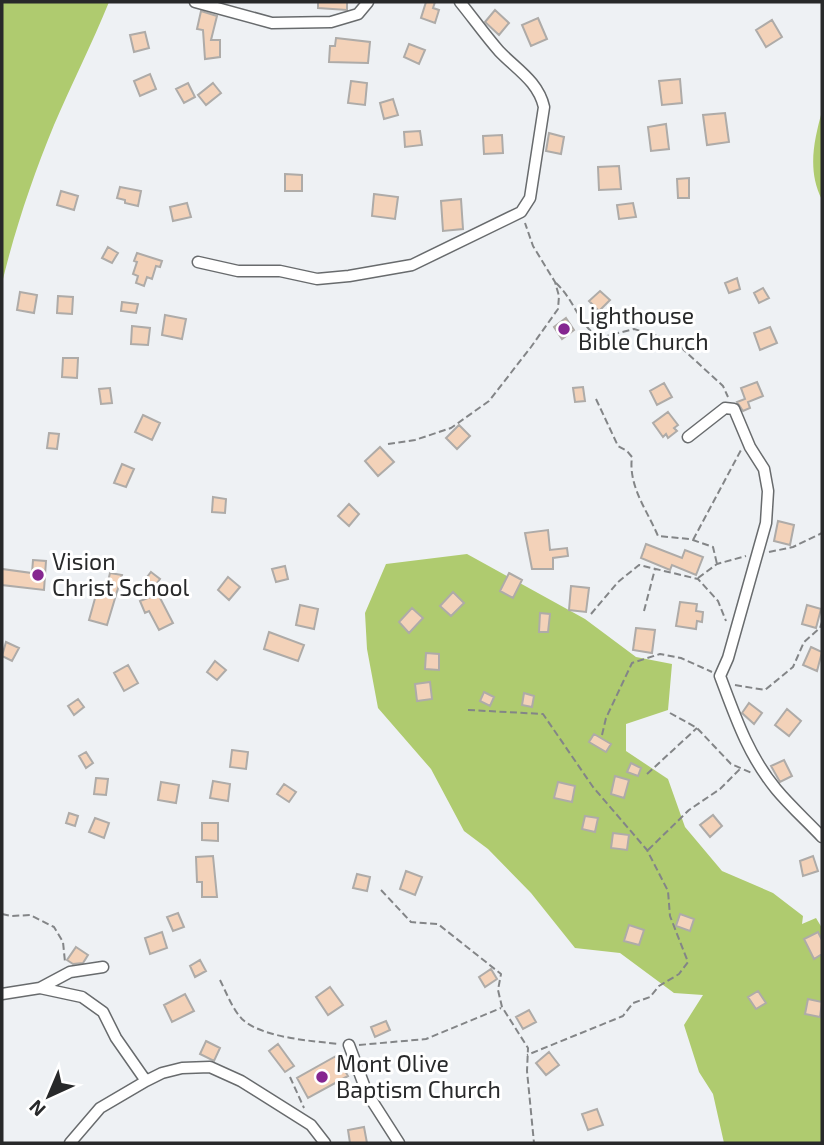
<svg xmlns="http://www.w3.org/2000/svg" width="824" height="1145" viewBox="0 0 824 1145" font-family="'Exo 2',sans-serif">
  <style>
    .green { fill: #afcb6f }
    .building { fill: #f3d2b9; stroke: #aeaba8; stroke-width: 2 }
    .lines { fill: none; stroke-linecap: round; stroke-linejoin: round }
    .street-casing { stroke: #686b6d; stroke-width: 13 }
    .path { stroke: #838587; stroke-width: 2; stroke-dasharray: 7 3.5; stroke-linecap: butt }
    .street { stroke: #fff; stroke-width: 10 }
    .poi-dot { fill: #852690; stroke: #fff; stroke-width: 2.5 }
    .labels { text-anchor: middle; stroke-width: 6; stroke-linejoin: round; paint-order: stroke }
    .poi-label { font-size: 23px; fill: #28292a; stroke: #fff; text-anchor: start }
  </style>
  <rect width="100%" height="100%" fill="#eef1f4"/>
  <path class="green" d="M 2,2 L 109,2 C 92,44 72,83 54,125 C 33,176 15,229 2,283 Z
    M 822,111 L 822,200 C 807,170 814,141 822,111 Z
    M 467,554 L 585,619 L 636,657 L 672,664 L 668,710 L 626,724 L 626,751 L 668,779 L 685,827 L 722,871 L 773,893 L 803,916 L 802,924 L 816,918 L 822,928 L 822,1143 L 724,1143 L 713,1094 L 699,1072 L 684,1025 L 703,995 L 674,993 L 620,953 L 575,948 L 531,893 L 488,849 L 464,831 L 431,769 L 378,708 L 367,649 L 365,613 L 386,564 Z"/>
  <path class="building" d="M 318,2 L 347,2 L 347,10 L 318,8 Z
    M 426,2 L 435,2 L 433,8 L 439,10 L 435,23 L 421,18 Z
    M 495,10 L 509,23 L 499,35 L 485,22 Z
    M 201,11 L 217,16 L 211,40 L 220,40 L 220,57 L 205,59 L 203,30 L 197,29 Z
    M 538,18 L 547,39 L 531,46 L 522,25 Z
    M 772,20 L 782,37 L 766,47 L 756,30 Z
    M 145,32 L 149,48 L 134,52 L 130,35 Z
    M 336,38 L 370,42 L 368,63 L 329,62 L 330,46 L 335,46 Z
    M 409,44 L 425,50 L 419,64 L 404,57 Z
    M 150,74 L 156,89 L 140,96 L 134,81 Z
    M 680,79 L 682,103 L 662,105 L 659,81 Z
    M 351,81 L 367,83 L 365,105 L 348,103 Z
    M 188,83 L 195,97 L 184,103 L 176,89 Z
    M 213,83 L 221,93 L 206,105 L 198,95 Z
    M 393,99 L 398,115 L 384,119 L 380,103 Z
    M 725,113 L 729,142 L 707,145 L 703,115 Z
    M 666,124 L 669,149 L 651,151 L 648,127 Z
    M 420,131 L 422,145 L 405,147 L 404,132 Z
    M 549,133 L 564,137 L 561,154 L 546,151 Z
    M 502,135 L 503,153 L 484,154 L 483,136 Z
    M 619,166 L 621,189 L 599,190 L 598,167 Z
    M 285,174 L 302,175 L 302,191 L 285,191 Z
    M 689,178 L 689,198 L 678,198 L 677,179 Z
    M 120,187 L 141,191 L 138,206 L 125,203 L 125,200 L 117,198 Z
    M 61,191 L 78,196 L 74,210 L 57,205 Z
    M 374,194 L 398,197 L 395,219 L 372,216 Z
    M 461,199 L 463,229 L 443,231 L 441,201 Z
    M 187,203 L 191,217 L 173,221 L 170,207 Z
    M 633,203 L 636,217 L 619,219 L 617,205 Z
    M 108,247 L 118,253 L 112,263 L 102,258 Z
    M 137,253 L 162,261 L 160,267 L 156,266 L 152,279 L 147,277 L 144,286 L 136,283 L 138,276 L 133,274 L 137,262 L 134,261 Z
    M 737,278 L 740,289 L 729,293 L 725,283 Z
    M 763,288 L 769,298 L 759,303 L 754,293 Z
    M 600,291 L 610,300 L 599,311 L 589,301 Z
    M 20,292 L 37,295 L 34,313 L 17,310 Z
    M 58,296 L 73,297 L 72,314 L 57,313 Z
    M 122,302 L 138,304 L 136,313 L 121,311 Z
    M 165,315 L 186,319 L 182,339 L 162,335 Z
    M 566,318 L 574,330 L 562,339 L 554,327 Z
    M 132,326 L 150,328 L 148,345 L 131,344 Z
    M 770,327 L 777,343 L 760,350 L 754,333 Z
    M 63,358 L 78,358 L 77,378 L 62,377 Z
    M 757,382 L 763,396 L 748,402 L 750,408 L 743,411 L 737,402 L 745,399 L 741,388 Z
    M 664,383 L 672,397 L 657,405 L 650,391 Z
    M 583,387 L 585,401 L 575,402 L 573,388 Z
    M 110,388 L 112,403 L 101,404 L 99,389 Z
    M 668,412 L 678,425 L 674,428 L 677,431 L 668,438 L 666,434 L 663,437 L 653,423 Z
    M 143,415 L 160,423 L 152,440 L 135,432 Z
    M 459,425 L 470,436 L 457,449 L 446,438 Z
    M 49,433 L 59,434 L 57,449 L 47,448 Z
    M 380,447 L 394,462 L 378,476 L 365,461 Z
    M 122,464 L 134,469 L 126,487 L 114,483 Z
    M 213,497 L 226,499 L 225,513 L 212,512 Z
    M 349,504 L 359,514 L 349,526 L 338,516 Z
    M 778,521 L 794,525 L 790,545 L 774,541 Z
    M 548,530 L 550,550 L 567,548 L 568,556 L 553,558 L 553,569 L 532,569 L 525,533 Z
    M 646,544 L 682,558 L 685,550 L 703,557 L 696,575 L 672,565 L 670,570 L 641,558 Z
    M 33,560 L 46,561 L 44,590 L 2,585 L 2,569 L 32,573 Z
    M 285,566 L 288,579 L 276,582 L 272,569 Z
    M 151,572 L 160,579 L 153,588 L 144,581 Z
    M 110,573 L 122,575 L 107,625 L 89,620 L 99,584 L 107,586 Z
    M 509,573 L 522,580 L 513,598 L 500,591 Z
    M 228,577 L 240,587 L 229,600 L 218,590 Z
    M 571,586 L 589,588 L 586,612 L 569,610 Z
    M 453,592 L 464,603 L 451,616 L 440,606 Z
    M 158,594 L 173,623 L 159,630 L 149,611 L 145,613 L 140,601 Z
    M 680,602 L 697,604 L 696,611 L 703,612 L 702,622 L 697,621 L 696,629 L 676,626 Z
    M 300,605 L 318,609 L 314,629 L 296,625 Z
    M 807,605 L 821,609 L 816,628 L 802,624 Z
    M 412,608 L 423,618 L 409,633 L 399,622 Z
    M 540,613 L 550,614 L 548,632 L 539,632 Z
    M 636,628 L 655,630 L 652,653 L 633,650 Z
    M 269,632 L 304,645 L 298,661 L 264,649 Z
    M 6,642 L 19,648 L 12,661 L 2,656 Z
    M 811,647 L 822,652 L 817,671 L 803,665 Z
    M 426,653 L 439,654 L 439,670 L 425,669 Z
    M 215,661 L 226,670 L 217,680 L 207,672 Z
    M 128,665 L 138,683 L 124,691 L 114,673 Z
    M 430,682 L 432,699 L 417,701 L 415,684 Z
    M 484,692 L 494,697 L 490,706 L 480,701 Z
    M 524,693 L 534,696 L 532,707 L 522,705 Z
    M 78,699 L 84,707 L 74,715 L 68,706 Z
    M 749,703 L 762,713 L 754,724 L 742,713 Z
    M 787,709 L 801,721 L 789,736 L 775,725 Z
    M 594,734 L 611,744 L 606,752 L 589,742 Z
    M 232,750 L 248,752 L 246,769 L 230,767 Z
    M 86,752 L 93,763 L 86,768 L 79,756 Z
    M 784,760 L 792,776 L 780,782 L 771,766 Z
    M 631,763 L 641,768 L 638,776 L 627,772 Z
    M 615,776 L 629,780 L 624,798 L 611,794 Z
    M 96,778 L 108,779 L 106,795 L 94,794 Z
    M 213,781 L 230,784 L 228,801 L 210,798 Z
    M 161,782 L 179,785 L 176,803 L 158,800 Z
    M 558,782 L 575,786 L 572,802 L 554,798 Z
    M 284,784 L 296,792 L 289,802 L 277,794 Z
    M 69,813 L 78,816 L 75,826 L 66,823 Z
    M 713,815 L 722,826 L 710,837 L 700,825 Z
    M 585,816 L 598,818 L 595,832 L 582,829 Z
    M 95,818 L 109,823 L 104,838 L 89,832 Z
    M 202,823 L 218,823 L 218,841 L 202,840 Z
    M 613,833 L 629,835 L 627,850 L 611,848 Z
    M 213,856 L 217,897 L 202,897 L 202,882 L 197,882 L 196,857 Z
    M 813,856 L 818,871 L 803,876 L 800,861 Z
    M 406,871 L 422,877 L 415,895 L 400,889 Z
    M 357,874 L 370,877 L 367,891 L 353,888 Z
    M 178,913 L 184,927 L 173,931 L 167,917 Z
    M 680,914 L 694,919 L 690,931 L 676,926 Z
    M 629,925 L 644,930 L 639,945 L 624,941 Z
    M 162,932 L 167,948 L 150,954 L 145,938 Z
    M 818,932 L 822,940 L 822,954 L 814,959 L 804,939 Z
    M 76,947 L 88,955 L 83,963 L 73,964 L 67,960 Z
    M 200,960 L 206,971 L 195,977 L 190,966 Z
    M 491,969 L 497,979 L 485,987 L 479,977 Z
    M 330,987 L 343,1005 L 328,1015 L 316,997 Z
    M 758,991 L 766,1003 L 756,1009 L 748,997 Z
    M 185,994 L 194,1011 L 172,1022 L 164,1005 Z
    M 808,999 L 822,1002 L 820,1017 L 805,1014 Z
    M 529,1010 L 536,1022 L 523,1029 L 516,1017 Z
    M 386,1021 L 390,1030 L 375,1037 L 371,1027 Z
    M 206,1041 L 220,1048 L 214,1061 L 200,1054 Z
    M 278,1044 L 294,1066 L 285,1072 L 269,1051 Z
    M 549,1052 L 559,1065 L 546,1075 L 536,1063 Z
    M 336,1056 L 348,1076 L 308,1098 L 297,1078 Z
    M 597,1109 L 603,1125 L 588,1130 L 582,1114 Z
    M 364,1127 L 367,1143 L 350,1143 L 348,1130 Z"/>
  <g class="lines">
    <defs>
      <path id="street" d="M 195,2 L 272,23 L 331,22 L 358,14 L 368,2
        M 198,262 L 238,271 L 280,271 L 317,279 L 349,276 L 412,265 L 521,212 L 530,198 L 544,107 C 538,81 516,69 499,51 C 485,35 473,18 460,2
        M 688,437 L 725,408 L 734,409 L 750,447 L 764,469 L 768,491 L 766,523 L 728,658 L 720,676 C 735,716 748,755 776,789 C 790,806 807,821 822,837
        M 40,988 L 70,972 L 103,967
        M 2,994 L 40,988 L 82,997 L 103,1012 L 116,1038 L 146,1081
        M 349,1045 L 367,1093 L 399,1143
        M 70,1143 L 100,1108 L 146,1081 L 162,1073 L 182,1068 L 210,1067 L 241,1081 L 311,1125 L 325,1143"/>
    </defs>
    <use href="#street" class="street-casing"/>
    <path class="path" d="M 556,283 C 575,301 578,323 599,338 L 634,329 L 674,341 L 723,386 L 728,397
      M 596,399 L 618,446 L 627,451 L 632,457 C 628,486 647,510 658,536 L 690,539 L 713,547 L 717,564
      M 388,444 L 415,440 L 451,428 L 489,401 L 531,347 L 558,309 L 559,296 L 555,282 L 533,246 L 525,223
      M 693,540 L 741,450
      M 769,552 L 793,547 L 822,533
      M 698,578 L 717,564 L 746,556
      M 644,611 L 655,569
      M 591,614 L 618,582 L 639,565 L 698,579 L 718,601 L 726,621
      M 735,685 L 765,690 L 793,667 L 804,642 L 820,628 L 822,622
      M 468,710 L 543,714 L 593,787 L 647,850 L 668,891 L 670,916 L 688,962 L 679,974 L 659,986 L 650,997 L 633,1003 L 623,1016 L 527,1055
      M 670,713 L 697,728 L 731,764 L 752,773
      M 602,735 L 606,718 L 632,663 L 660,654 L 681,658 L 712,672
      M 647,774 L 697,728
      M 648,850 L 689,810 L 720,789 L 741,768
      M 381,890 L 411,922 L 438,924 L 501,974 L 498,990 L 502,1007 L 528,1048 L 527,1071 L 534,1143
      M 2,914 L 11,916 L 30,915 L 54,927 L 63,942 L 65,962
      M 220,980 C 226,992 233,1010 242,1019 C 262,1038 313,1041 339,1044
      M 359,1045 L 426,1039 L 501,1008
      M 290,1077 L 304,1108"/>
    <use href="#street" class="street"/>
  </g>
  <g class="poi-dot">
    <circle cx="564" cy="329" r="7"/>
    <circle cx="38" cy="575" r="7"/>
    <circle cx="322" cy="1077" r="7"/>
  </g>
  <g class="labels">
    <g class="poi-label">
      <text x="578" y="324">Lighthouse<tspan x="578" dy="26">Bible Church</tspan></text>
      <text x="52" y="570">Vision<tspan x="52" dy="26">Christ School</tspan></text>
      <text x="336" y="1072">Mont Olive<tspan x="336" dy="26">Baptism Church</tspan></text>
    </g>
  </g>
  <rect width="824" height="1145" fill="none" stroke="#28292a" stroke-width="7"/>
  <g transform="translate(49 1096) rotate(224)" stroke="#ffffff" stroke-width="5" paint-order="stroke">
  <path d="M0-5L12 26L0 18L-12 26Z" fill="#28292a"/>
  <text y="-10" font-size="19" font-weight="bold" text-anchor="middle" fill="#28292a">N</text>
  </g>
</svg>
